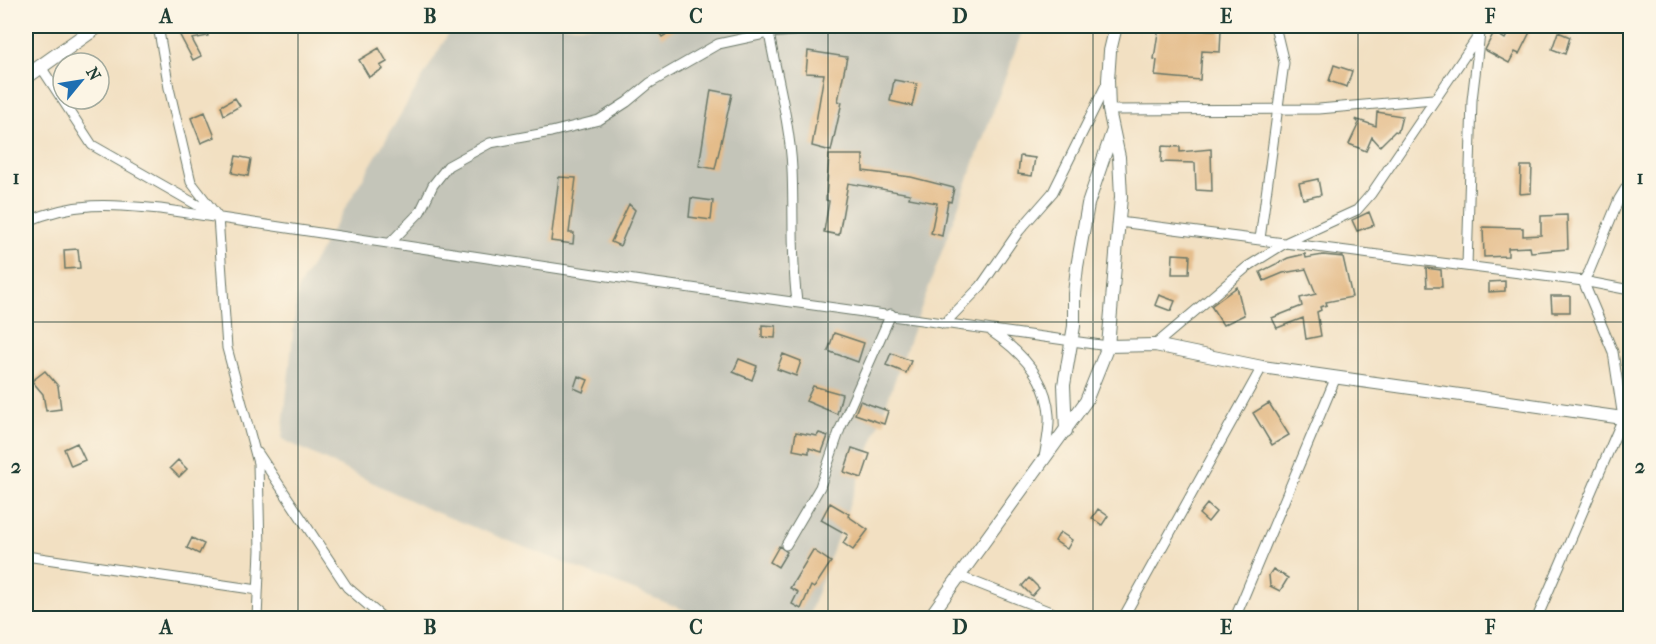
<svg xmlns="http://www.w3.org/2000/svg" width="1656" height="644" viewBox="0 0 1656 644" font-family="'IM FELL French Canon',serif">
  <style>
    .industrial { fill: #c4c5b9 }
    .building { fill: #e4bc8a }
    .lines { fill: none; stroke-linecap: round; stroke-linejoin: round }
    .minor-casing { stroke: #697666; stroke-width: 11 }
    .tertiary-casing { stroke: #697666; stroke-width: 14 }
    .secondary-casing { stroke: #697666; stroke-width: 16 }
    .minor { stroke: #fff; stroke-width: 9 }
    .tertiary { stroke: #fff; stroke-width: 12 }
    .secondary { stroke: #fff; stroke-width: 14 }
    .grid { fill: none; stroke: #1f3d34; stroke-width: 1.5; stroke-opacity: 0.55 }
    .neatline { fill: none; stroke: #1f3d34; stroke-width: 2 }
    .grid-label { font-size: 20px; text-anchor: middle; font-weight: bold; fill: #1f3d34 }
  </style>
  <rect width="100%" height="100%" fill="#fcf5e5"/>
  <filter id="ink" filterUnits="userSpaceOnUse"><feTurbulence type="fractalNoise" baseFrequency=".0167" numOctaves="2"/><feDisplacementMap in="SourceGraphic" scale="12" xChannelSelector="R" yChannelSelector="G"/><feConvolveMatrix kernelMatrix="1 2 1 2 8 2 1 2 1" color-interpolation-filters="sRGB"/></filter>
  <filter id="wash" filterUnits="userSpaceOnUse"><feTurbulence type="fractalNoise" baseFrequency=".008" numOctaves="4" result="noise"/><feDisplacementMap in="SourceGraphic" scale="24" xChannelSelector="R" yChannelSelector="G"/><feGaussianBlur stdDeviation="1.35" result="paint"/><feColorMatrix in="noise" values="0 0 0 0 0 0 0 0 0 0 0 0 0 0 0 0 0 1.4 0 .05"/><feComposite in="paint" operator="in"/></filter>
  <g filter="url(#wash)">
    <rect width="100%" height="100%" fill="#f2e0c2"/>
    <path class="industrial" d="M 453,26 L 1024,26 L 808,618 L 705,618 L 430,510 L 282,439 L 298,288 Z"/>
    <g id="blocks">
      <path class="building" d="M 175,26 L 206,26 L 208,36 L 192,39 L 201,56 L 193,60 Z
        M 655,26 L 680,26 L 662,37 Z
        M 1159,26 L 1191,26 L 1191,29 L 1221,30 L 1220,52 L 1202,51 L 1200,80 L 1155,76 L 1157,60 L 1154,59 Z
        M 1512,26 L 1533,26 L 1519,54 L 1515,52 L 1509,63 L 1485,50 L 1494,32 L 1505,39 Z
        M 1558,32 L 1570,37 L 1565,54 L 1552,49 Z
        M 379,48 L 387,62 L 380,66 L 383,69 L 369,77 L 359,60 Z
        M 808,51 L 847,57 L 838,101 L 842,102 L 831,151 L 812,146 L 824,74 L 806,73 Z
        M 1334,65 L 1352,71 L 1347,87 L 1329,81 Z
        M 894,80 L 917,84 L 912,106 L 890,101 Z
        M 711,90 L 732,94 L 715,169 L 699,166 Z
        M 235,98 L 240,106 L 224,115 L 221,106 Z
        M 205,112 L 215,137 L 201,143 L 191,118 Z
        M 1377,112 L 1402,116 L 1398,132 L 1395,131 L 1380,146 L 1372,137 L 1366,151 L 1349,144 L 1359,123 L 1355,119 L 1376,126 Z
        M 1162,146 L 1180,147 L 1180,152 L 1211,149 L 1212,191 L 1196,190 L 1195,163 L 1161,162 Z
        M 829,155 L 863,155 L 863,171 L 911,177 L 954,188 L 951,202 L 948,201 L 942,236 L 931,233 L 937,203 L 909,198 L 910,194 L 848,183 L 839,235 L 824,232 L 829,201 L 826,200 Z
        M 236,156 L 251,159 L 248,176 L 232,173 Z
        M 1020,156 L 1035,158 L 1032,176 L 1018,174 Z
        M 1521,166 L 1532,166 L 1531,193 L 1520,194 Z
        M 559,177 L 576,178 L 569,233 L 574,233 L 573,244 L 551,241 Z
        M 1318,179 L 1321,195 L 1303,199 L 1299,183 Z
        M 691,198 L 713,201 L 711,220 L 689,217 Z
        M 629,204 L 635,210 L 620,246 L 611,242 Z
        M 1369,212 L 1374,225 L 1357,231 L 1352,220 Z
        M 1567,215 L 1568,249 L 1531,252 L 1530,247 L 1508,248 L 1508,256 L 1484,257 L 1483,227 L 1523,228 L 1523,236 L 1541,235 L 1541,216 Z
        M 78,249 L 80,268 L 65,269 L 64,250 Z
        M 1173,254 L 1190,255 L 1189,274 L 1172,274 Z
        M 1305,254 L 1306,258 L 1323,255 L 1343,257 L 1352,297 L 1326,302 L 1327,305 L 1320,307 L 1321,310 L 1317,312 L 1321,336 L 1306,339 L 1303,318 L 1277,328 L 1272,318 L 1302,306 L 1300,298 L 1316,294 L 1306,269 L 1283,273 L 1264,281 L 1260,272 L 1288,258 Z
        M 1426,268 L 1441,270 L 1442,287 L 1427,287 Z
        M 1505,281 L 1505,291 L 1489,292 L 1489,282 Z
        M 1237,287 L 1244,315 L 1223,325 L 1211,306 Z
        M 1159,295 L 1175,301 L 1171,311 L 1155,305 Z
        M 1551,296 L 1570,296 L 1570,312 L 1552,312 Z
        M 762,325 L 776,326 L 775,338 L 762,337 Z
        M 834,333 L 864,343 L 858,362 L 828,351 Z
        M 891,353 L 911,361 L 906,373 L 886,365 Z
        M 783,354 L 801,361 L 796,376 L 777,369 Z
        M 739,359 L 757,366 L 752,380 L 733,372 Z
        M 45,371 L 58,386 L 61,409 L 46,411 L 43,394 L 32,381 Z
        M 578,376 L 588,380 L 583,392 L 574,388 Z
        M 813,386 L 842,394 L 837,414 L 806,401 Z
        M 860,401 L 888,411 L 884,424 L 855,414 Z
        M 1269,403 L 1289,435 L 1272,445 L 1253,413 Z
        M 796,432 L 817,436 L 819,433 L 828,436 L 822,452 L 809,448 L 809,453 L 793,450 Z
        M 77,443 L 85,460 L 71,466 L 64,449 Z
        M 852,448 L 870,454 L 862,478 L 844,472 Z
        M 178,460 L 187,469 L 179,477 L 170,468 Z
        M 830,503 L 849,514 L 848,516 L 868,530 L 853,550 L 843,543 L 848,535 L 821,520 Z
        M 1207,504 L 1216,512 L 1208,522 L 1199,514 Z
        M 1098,509 L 1108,516 L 1102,525 L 1092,518 Z
        M 1060,532 L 1072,540 L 1067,549 L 1055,541 Z
        M 192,538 L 204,544 L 199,554 L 187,548 Z
        M 779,546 L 787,552 L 778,567 L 770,562 Z
        M 813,550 L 831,562 L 814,588 L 811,586 L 801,609 L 792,604 L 798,592 L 790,588 Z
        M 1273,569 L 1288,578 L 1280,591 L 1270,586 L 1269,575 Z
        M 1029,578 L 1039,588 L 1032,596 L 1022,586 Z"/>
    </g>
  </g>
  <g filter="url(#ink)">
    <use href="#blocks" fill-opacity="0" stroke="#697666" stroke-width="1.5"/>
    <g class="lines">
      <defs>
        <path id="minor" d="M 158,26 L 169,88 L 191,182 L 218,217 L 227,348 L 258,463 L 260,550 L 257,618
          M 1076,26 L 1116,28
          M 769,33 C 777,78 790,124 792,169 C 794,214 791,257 797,302
          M 41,67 L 92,145 L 213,214
          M 1109,110 L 1319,109 L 1433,99
          M 26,222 C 73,201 110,204 160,209 L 641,281 L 1108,346
          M 1119,222 L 1583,281 L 1630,290
          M 1260,239 L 1284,63 L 1275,26
          M 391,242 L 420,212 L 433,185 L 448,166 L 490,143 L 551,132 L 599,120 L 627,102 L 650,83 L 718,44 L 769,33 L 852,26
          M 1467,266 L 1472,100 L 1480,33
          M 944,324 L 981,286 L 1019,231 L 1053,192 L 1107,83
          M 992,332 C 1020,351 1047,379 1049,415 C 1050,429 1046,445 1044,458
          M 1155,345 L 1247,267 L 1287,242 L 1357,210 L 1371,194 L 1485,26
          M 258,453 L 347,587 L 383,618
          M 786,545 L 820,487 L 840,429 L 891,314
          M 26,556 L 258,590
          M 959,576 L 1066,618
          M 1123,618 L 1262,367
          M 1235,618 L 1336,377
          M 1537,618 L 1623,418 L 1613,352 L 1583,281 L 1589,272 L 1619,199 L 1630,181"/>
        <path id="tertiary" d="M 1108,346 L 1155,345 L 1262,367 L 1630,419
          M 1066,431 L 1064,385 L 1074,326 L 1074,294 L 1077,267 L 1088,204 L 1113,130
          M 929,618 L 1086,401 L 1108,346 L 1121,197 L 1119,157 L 1109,110 L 1108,80 L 1110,51 L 1116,26"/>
        <path id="secondary" d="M 26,77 L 98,26"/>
      </defs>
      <use href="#minor" class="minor-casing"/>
      <use href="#tertiary" class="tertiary-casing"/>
      <use href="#secondary" class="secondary-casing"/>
      <use href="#minor" class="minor"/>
      <use href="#tertiary" class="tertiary"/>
      <use href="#secondary" class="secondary"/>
    </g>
  </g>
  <path class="grid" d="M 298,26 L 298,618M 563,26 L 563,618M 828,26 L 828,618M 1093,26 L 1093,618M 1358,26 L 1358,618M 26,322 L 1630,322"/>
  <rect width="1656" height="644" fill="none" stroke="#fcf5e5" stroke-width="66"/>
  <g transform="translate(81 81) rotate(60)"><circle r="28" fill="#fcf5e5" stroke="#a4ab9e" stroke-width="1.5"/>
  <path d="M0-4.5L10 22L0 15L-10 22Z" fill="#1f6fb2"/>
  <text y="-9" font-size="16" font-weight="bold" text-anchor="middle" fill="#1f3d34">N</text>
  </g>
  <rect x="33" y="33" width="1590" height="578" class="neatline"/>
  <g class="grid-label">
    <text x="166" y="23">A</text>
    <text x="430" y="23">B</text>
    <text x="696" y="23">C</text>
    <text x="960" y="23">D</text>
    <text x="1226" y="23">E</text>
    <text x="1490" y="23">F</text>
    <text x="16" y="184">1</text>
    <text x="1640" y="184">1</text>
    <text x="16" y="473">2</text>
    <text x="1640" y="473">2</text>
    <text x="166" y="634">A</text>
    <text x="430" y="634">B</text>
    <text x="696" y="634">C</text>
    <text x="960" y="634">D</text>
    <text x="1226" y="634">E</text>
    <text x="1490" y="634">F</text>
  </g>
</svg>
